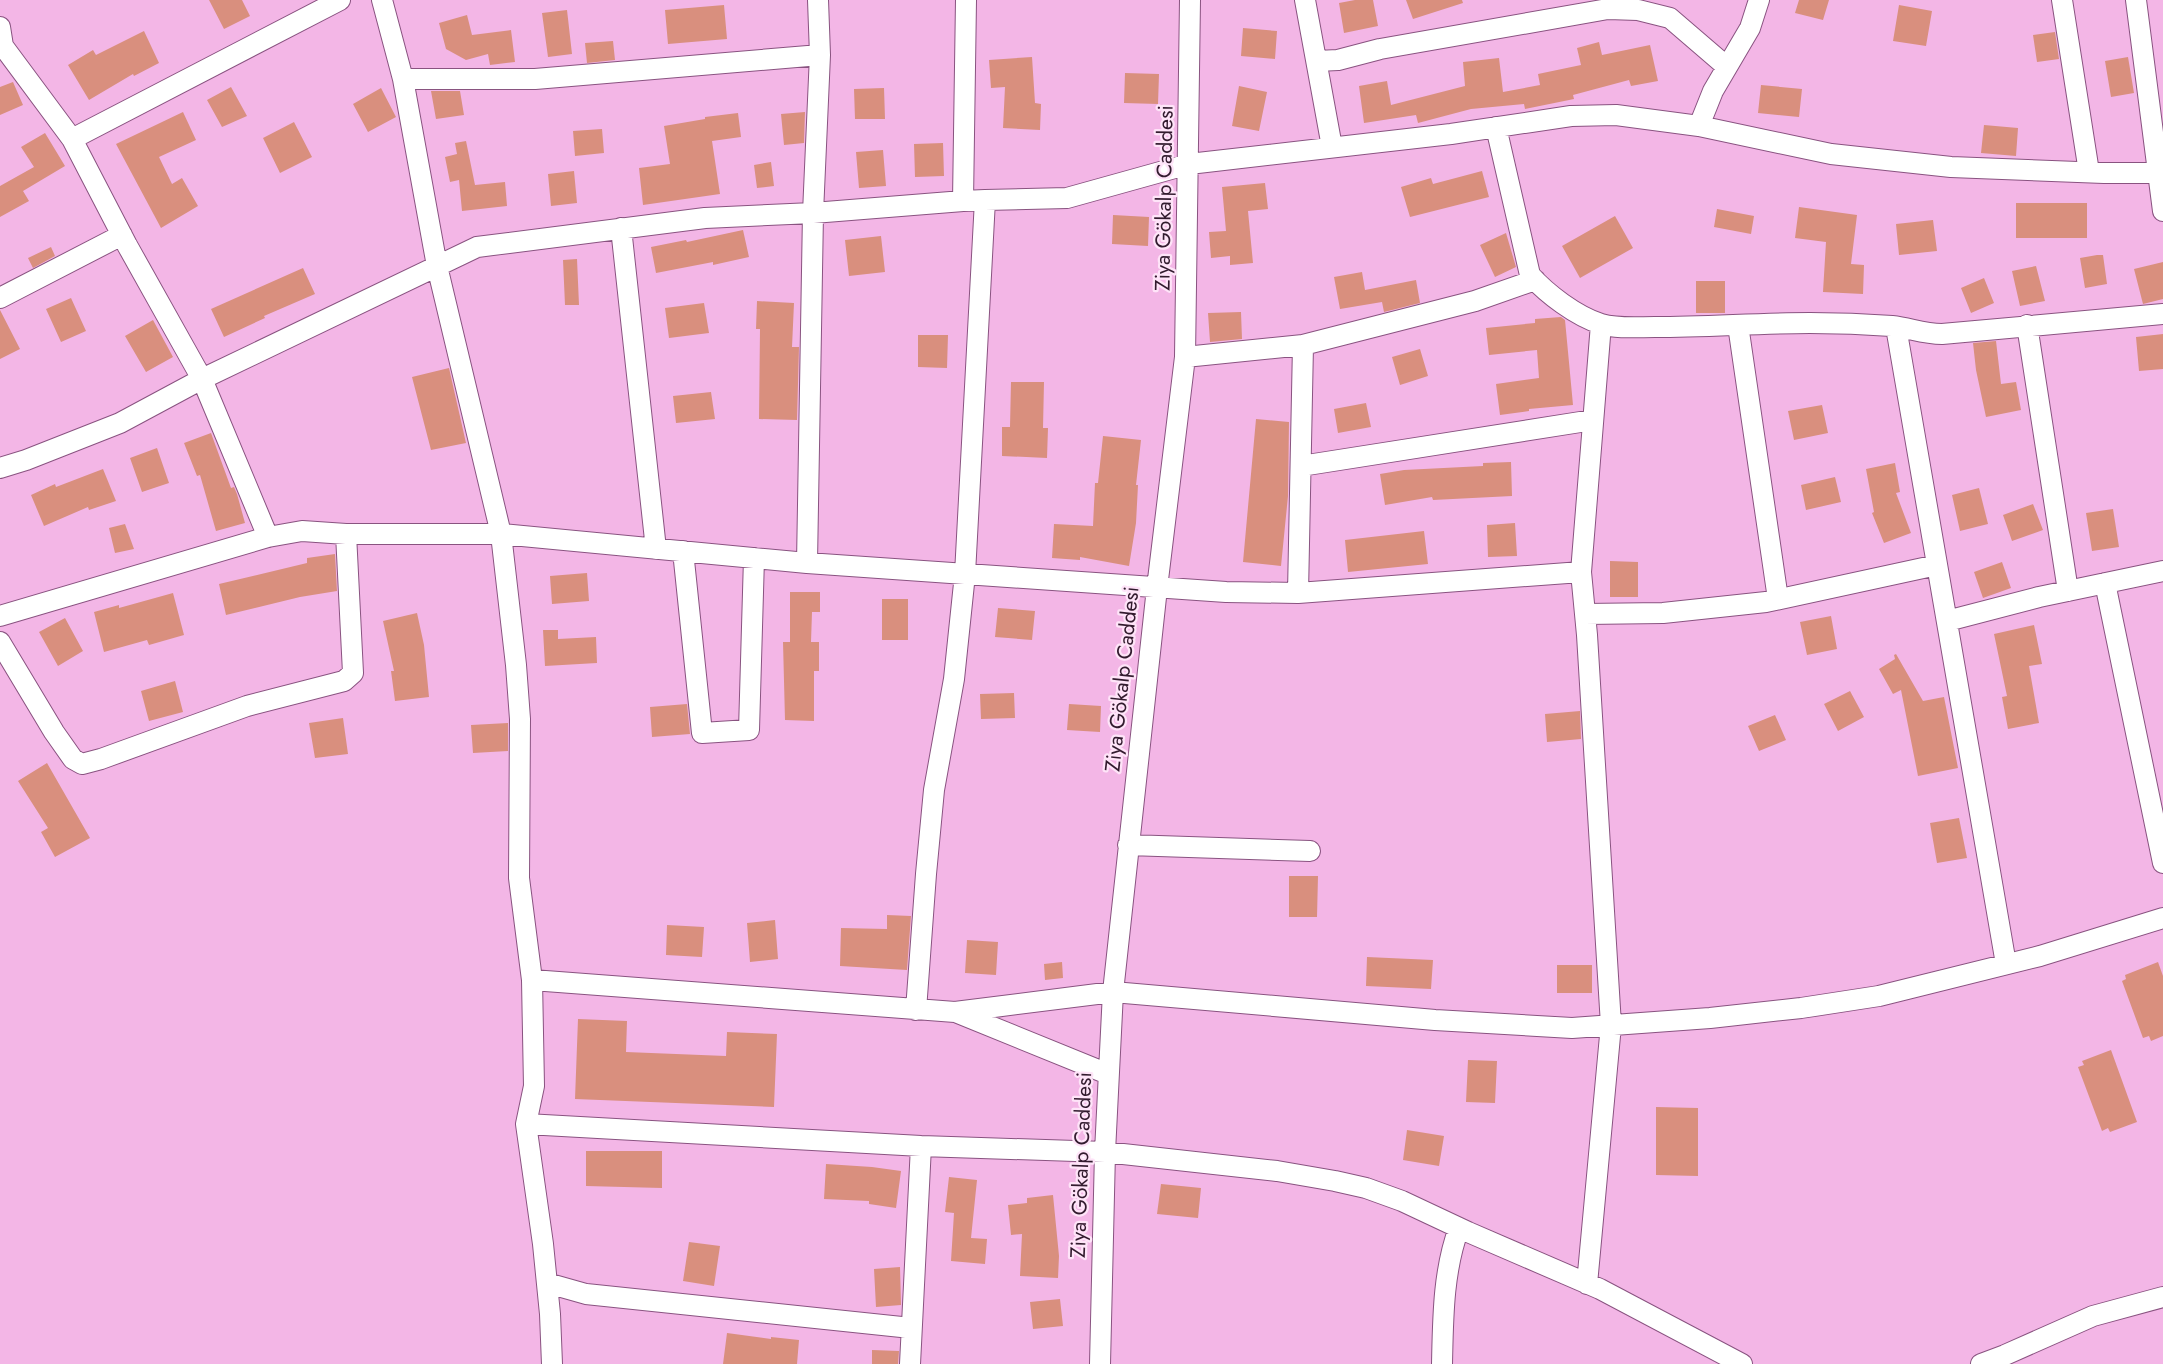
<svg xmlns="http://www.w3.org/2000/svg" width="2163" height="1364" viewBox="0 0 2163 1364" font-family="Jost,sans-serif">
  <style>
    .building { fill: #d98f7e }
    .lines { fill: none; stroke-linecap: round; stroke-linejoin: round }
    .minor-casing { stroke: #895380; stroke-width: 22 }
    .minor { stroke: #fff; stroke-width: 20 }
    .labels { text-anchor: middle; stroke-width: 4.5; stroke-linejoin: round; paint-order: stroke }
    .street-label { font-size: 21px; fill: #321b2e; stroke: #fee4f8 }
  </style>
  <rect width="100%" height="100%" fill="#f3b6e6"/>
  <path class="building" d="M 209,0 L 242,0 L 250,16 L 224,29 Z
    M 1355,0 L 1373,0 L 1378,26 L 1344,33 L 1339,3 Z
    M 1406,0 L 1462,0 L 1463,3 L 1413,19 Z
    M 1799,0 L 1829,0 L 1823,20 L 1795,13 Z
    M 724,5 L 727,39 L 668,44 L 665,10 Z
    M 1899,5 L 1932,11 L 1926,46 L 1893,41 Z
    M 567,10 L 572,54 L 548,57 L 542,13 Z
    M 467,15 L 472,35 L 511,30 L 515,62 L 490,65 L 488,54 L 466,60 L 446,49 L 439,23 Z
    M 1243,28 L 1277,31 L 1275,59 L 1241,56 Z
    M 144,31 L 159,63 L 134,76 L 133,74 L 89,100 L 68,65 L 93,50 L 96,55 Z
    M 2055,32 L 2059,59 L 2037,62 L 2033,35 Z
    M 613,41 L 615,60 L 587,63 L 585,43 Z
    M 1599,42 L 1602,55 L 1650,45 L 1658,81 L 1631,86 L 1629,80 L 1573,95 L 1574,99 L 1525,109 L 1524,104 L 1471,109 L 1418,123 L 1416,115 L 1364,123 L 1359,86 L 1387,81 L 1391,105 L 1465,86 L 1463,62 L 1499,58 L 1503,92 L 1540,85 L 1538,74 L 1581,65 L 1577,48 Z
    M 1032,57 L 1035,103 L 1041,104 L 1040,130 L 1003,128 L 1005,87 L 991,88 L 989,60 Z
    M 2128,57 L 2134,93 L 2111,97 L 2105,61 Z
    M 1125,73 L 1159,74 L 1158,104 L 1124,103 Z
    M 13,82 L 23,105 L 0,115 L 0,87 Z
    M 1761,85 L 1802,89 L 1799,117 L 1758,113 Z
    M 1239,86 L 1267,92 L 1259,131 L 1232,126 Z
    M 231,87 L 247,116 L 222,127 L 207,100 Z
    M 381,88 L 396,117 L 368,132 L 353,104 Z
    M 884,88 L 885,119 L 855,119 L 854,89 Z
    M 431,91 L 460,91 L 464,115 L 436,119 Z
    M 183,112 L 196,140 L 159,157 L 172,184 L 182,178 L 198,206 L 161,228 L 116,144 Z
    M 805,112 L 804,143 L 784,145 L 781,114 Z
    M 738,113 L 741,137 L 712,141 L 720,194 L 643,205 L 639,168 L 670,164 L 664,126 L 705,119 L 705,117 Z
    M 294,122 L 312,157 L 280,173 L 263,138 Z
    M 1984,125 L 2018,128 L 2016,156 L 1981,153 Z
    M 602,129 L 604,153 L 575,156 L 573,131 Z
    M 45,133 L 65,166 L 23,191 L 29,201 L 0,217 L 0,186 L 34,167 L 21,147 Z
    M 466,141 L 475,185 L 505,182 L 507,206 L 462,211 L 459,180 L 450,182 L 445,157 L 457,154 L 455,143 Z
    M 943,143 L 944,176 L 915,177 L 914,144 Z
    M 883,150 L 886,186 L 859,188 L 856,152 Z
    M 771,162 L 774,186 L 757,188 L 754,165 Z
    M 574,171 L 577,203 L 551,206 L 548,174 Z
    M 1482,171 L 1489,197 L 1410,217 L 1401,187 L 1431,178 L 1433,184 Z
    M 1265,183 L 1268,209 L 1248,211 L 1253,263 L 1230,265 L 1230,256 L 1211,258 L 1209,232 L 1226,231 L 1222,187 Z
    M 2016,203 L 2087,203 L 2087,238 L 2016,238 Z
    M 1799,207 L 1857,215 L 1851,264 L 1864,265 L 1863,294 L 1823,292 L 1826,242 L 1795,238 Z
    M 1717,209 L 1754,216 L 1751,234 L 1714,227 Z
    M 1113,215 L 1149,217 L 1148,246 L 1112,244 Z
    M 1615,216 L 1633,248 L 1580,278 L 1562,246 Z
    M 1933,220 L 1937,251 L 1899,255 L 1896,224 Z
    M 743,230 L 749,257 L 713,265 L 713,262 L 656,273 L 651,247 L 686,240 L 687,242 Z
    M 1506,233 L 1516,267 L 1495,277 L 1480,245 Z
    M 881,236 L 885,272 L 849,276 L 845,240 Z
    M 51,247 L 55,256 L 33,268 L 28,258 Z
    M 2097,255 L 2103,255 L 2107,284 L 2085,288 L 2080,258 Z
    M 577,259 L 579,305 L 565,305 L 563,260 Z
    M 2163,262 L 2163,299 L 2143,304 L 2134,269 Z
    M 2036,266 L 2045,301 L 2020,306 L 2012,271 Z
    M 303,268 L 315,294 L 264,316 L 265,318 L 224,337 L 211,309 Z
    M 1362,272 L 1365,290 L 1416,280 L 1420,303 L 1384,312 L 1382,302 L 1340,309 L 1334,277 Z
    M 1984,278 L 1994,303 L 1971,313 L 1961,288 Z
    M 1696,281 L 1725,281 L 1725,313 L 1696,313 Z
    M 71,298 L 86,331 L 61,342 L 46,309 Z
    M 757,301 L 794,303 L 792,347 L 799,347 L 797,420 L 759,419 L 760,329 L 756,329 Z
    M 704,303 L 709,333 L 669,338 L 665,308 Z
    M 0,310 L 20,349 L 0,359 Z
    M 1241,312 L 1242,339 L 1210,342 L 1208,313 Z
    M 1561,317 L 1565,320 L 1573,405 L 1529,409 L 1529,411 L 1500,415 L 1496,384 L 1539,378 L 1537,350 L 1489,355 L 1486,328 L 1535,323 L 1535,319 Z
    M 153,320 L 173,357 L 146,372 L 125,336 Z
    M 2163,334 L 2163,369 L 2139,371 L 2136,337 Z
    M 918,335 L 948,335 L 947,368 L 918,367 Z
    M 1996,341 L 2001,384 L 2016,382 L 2021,410 L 1986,417 L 1976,370 L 1973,343 Z
    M 1420,349 L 1428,376 L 1400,385 L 1392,357 Z
    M 449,368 L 466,443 L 431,450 L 412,377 Z
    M 1011,382 L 1044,382 L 1043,428 L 1048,428 L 1047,458 L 1002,456 L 1002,427 L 1010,427 Z
    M 711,392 L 715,419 L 676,423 L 673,396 Z
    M 1366,403 L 1371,427 L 1338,433 L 1334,409 Z
    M 1822,405 L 1828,433 L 1794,440 L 1788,411 Z
    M 1256,419 L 1289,422 L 1288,496 L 1281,566 L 1243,562 Z
    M 211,433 L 231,488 L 234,487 L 237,494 L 245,523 L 216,531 L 200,475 L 197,476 L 184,443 Z
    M 1103,436 L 1141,440 L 1136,485 L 1138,485 L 1136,523 L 1129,566 L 1080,557 L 1080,560 L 1052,558 L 1054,524 L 1093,526 L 1095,483 L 1098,483 Z
    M 157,448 L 169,483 L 142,492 L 130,458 Z
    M 1511,462 L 1512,496 L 1433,500 L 1432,497 L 1385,505 L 1380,474 L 1404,470 L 1483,466 L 1483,463 Z
    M 1895,463 L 1900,492 L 1896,493 L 1911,533 L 1884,543 L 1872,513 L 1874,512 L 1866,469 Z
    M 103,469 L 116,501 L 89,510 L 88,507 L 44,526 L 31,495 L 55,484 L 56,487 Z
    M 1835,477 L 1841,502 L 1806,510 L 1801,485 Z
    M 1979,488 L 1988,524 L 1960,531 L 1952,495 Z
    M 2033,504 L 2043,530 L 2012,541 L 2003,515 Z
    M 2113,509 L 2119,547 L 2092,551 L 2086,513 Z
    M 1515,523 L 1517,556 L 1488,557 L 1487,525 Z
    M 125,524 L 134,549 L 115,553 L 109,528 Z
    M 1424,531 L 1428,564 L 1348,572 L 1345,540 Z
    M 335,554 L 337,591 L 300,597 L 226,615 L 219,584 L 307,563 L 307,558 Z
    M 1610,561 L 1638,562 L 1638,597 L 1610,597 Z
    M 2002,562 L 2011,588 L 1983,598 L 1974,572 Z
    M 587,573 L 589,601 L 552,604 L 550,576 Z
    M 790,592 L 820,592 L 820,612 L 812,612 L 811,642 L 819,642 L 819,671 L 814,671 L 814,721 L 785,720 L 783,642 L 790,642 Z
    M 173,593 L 184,635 L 149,645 L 147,640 L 104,652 L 94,612 L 119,605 L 119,608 Z
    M 882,599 L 908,599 L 908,640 L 882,640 Z
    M 998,608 L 1035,611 L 1032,640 L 995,637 Z
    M 417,613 L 424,645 L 429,697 L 395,701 L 391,671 L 394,671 L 383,621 Z
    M 1831,616 L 1837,649 L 1807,655 L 1800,622 Z
    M 65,618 L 83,651 L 58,666 L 39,632 Z
    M 2034,625 L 2042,664 L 2029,666 L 2039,723 L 2008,729 L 2002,697 L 2007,696 L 1994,634 Z
    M 543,630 L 558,630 L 558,639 L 596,637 L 597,663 L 545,666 Z
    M 1896,654 L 1923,701 L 1944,697 L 1958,768 L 1918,776 L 1901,690 L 1893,694 L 1879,669 L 1895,659 L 1894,655 Z
    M 175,681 L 183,712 L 149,721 L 141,691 Z
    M 1850,691 L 1864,717 L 1838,731 L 1824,704 Z
    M 1014,693 L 1015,718 L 981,719 L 980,694 Z
    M 687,704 L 690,734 L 652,737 L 650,707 Z
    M 1069,704 L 1101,706 L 1100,732 L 1067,730 Z
    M 1580,711 L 1581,739 L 1547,742 L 1545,714 Z
    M 1775,715 L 1786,740 L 1759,751 L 1748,726 Z
    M 343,718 L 348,754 L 315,758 L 309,723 Z
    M 508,723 L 508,751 L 473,753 L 471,725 Z
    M 47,763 L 90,838 L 55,857 L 41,832 L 48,828 L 18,781 Z
    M 1959,818 L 1967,858 L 1937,863 L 1930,823 Z
    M 1289,876 L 1318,876 L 1317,917 L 1289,917 Z
    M 887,915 L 911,916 L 907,970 L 840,966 L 841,928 L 887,929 Z
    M 775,920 L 778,959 L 750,962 L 747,923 Z
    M 667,925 L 704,927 L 702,957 L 666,955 Z
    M 967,940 L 998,942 L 996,975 L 965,973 Z
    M 1367,957 L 1433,960 L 1431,989 L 1366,986 Z
    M 1062,962 L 1063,978 L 1045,980 L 1044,964 Z
    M 2158,962 L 2163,976 L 2163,1036 L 2151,1041 L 2149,1036 L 2143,1038 L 2122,981 L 2126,979 L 2125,975 Z
    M 1557,965 L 1592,965 L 1592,993 L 1557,993 Z
    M 578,1019 L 627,1021 L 626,1052 L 726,1056 L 727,1032 L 777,1034 L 774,1107 L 575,1099 Z
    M 2111,1050 L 2137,1122 L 2110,1132 L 2108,1128 L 2102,1131 L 2078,1067 L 2084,1065 L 2082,1061 Z
    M 1468,1060 L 1497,1061 L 1495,1103 L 1466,1102 Z
    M 1656,1107 L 1698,1108 L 1698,1176 L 1656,1175 Z
    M 1407,1130 L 1444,1136 L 1439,1166 L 1403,1160 Z
    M 586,1151 L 662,1151 L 662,1188 L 586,1186 Z
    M 826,1164 L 872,1167 L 901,1171 L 896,1208 L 869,1204 L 869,1201 L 824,1199 Z
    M 949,1177 L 977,1180 L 971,1238 L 987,1239 L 985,1264 L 951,1261 L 954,1213 L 945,1212 Z
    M 1161,1184 L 1201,1188 L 1198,1218 L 1157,1214 Z
    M 1053,1195 L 1059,1256 L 1058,1278 L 1020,1276 L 1022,1234 L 1011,1235 L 1008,1205 L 1027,1203 L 1027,1198 Z
    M 689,1242 L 720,1246 L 714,1286 L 683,1281 Z
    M 900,1267 L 901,1305 L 876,1307 L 874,1269 Z
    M 1060,1299 L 1063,1326 L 1033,1329 L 1030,1302 Z
    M 727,1333 L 771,1339 L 771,1337 L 799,1340 L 797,1364 L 723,1364 Z
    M 872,1350 L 899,1351 L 898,1364 L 872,1364 Z"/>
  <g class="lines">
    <defs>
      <path id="minor" d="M 382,0 L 403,79 L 437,266 L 501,534 L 516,665 L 520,719 L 519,878 L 532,980 L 534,1086 L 526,1124 L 543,1244 L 550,1314 L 552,1364
        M 1305,0 L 1332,147
        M 2062,0 L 2089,172
        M 2136,0 L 2163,211
        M 0,27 L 3,46 L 72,139 L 127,245 L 202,379 L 268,537
        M 1317,61 L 1338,60 L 1380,49 L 1608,9 L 1638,10 L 1670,18 L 1727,67
        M 403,79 L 535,79 L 820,55
        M 1699,126 L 1713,91 L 1750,28 L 1759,0
        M 1496,127 L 1530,275 C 1547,294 1576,316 1601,324 C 1617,329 1638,327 1655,327 C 1707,327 1759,323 1810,323 C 1838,323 1865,324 1892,326 C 1910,328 1923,334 1942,334 L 2163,314
        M 72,139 L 340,0
        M 985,200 L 1067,198 L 1189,164 L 1451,134 L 1571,116 L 1616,115 L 1699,126 L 1831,154 L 1951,167 L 2104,173 L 2163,173
        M 621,228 L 656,549
        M 0,298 L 122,235
        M 1738,325 L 1778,599
        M 2027,325 L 2068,591
        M 1896,327 L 2006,964
        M 1185,357 L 1303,345 L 1475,301 L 1535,280
        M 1301,466 L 1593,420
        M 0,468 L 26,460 L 120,423 L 202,379 L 477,247 L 705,218 L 813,213 L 963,201
        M 683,551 L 702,733 L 749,730 L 754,558
        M 807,563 L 813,213 L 820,55 L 818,0
        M 2105,583 L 2163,863
        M 1298,593 L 1303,345
        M 1585,614 L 1663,613 L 1766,602 L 1937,565
        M 0,616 L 268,537 L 302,531 L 346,534 L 501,534 L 807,563 L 1226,592 L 1298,593 L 1581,572
        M 1947,621 L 2039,597 L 2163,571
        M 0,642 L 54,732 L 73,759 L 82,764 L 101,759 L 247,706 L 344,681 L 353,673 L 346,534
        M 1128,845 L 1310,851
        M 532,980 L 955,1012 L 1113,992 L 1435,1020 L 1572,1028 L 1710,1018 L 1801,1008 L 1879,996 L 2040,956 L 2163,918
        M 916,1010 L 926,874 L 934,790 L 954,679 L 965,574 L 985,200 L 963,201 L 966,0
        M 958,1013 L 1108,1074
        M 526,1124 L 921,1146 L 1105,1152 L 1277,1171 L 1335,1181 L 1366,1188 L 1402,1201 L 1468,1232 L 1600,1289 L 1742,1364
        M 547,1283 L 586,1294 L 911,1328
        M 1587,1284 L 1611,1025 L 1587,635 L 1581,572 L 1601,324
        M 910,1364 L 921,1146
        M 1100,1364 L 1105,1152 L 1113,992 L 1157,588 L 1185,357 L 1190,0
        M 1442,1364 C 1443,1319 1443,1271 1459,1228
        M 1981,1364 L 2005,1355 L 2093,1316 L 2163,1297"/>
    </defs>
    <use href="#minor" class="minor-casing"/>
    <use href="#minor" class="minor"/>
  </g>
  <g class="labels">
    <g class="street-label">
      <text transform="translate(1164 198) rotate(-89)" y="7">Ziya Gökalp Caddesi</text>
      <text transform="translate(1122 679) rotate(-84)" y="7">Ziya Gökalp Caddesi</text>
      <text transform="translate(1081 1165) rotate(-88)" y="7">Ziya Gökalp Caddesi</text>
    </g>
  </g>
</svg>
